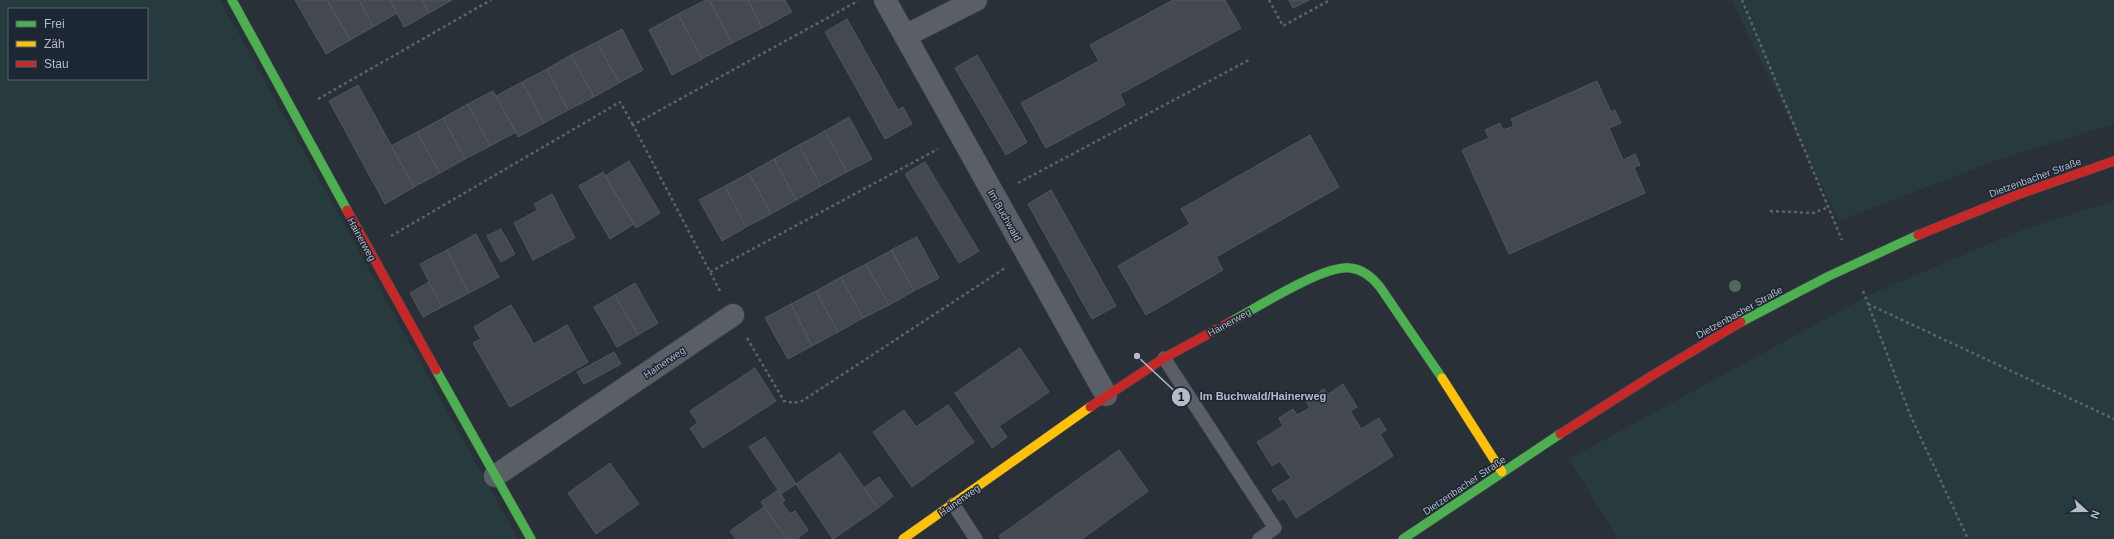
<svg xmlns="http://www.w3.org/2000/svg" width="2114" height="539" viewBox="0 0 2114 539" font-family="Helvetica,sans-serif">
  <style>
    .green { fill: #273a3e; fill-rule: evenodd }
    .building { fill: #444950; stroke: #52575f }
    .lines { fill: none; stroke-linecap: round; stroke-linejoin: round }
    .lane-casing { stroke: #484c53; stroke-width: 14 }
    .street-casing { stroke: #484c53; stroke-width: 23 }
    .fast-casing { stroke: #484c53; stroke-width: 10 }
    .slow-casing { stroke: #484c53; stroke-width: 10 }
    .jam-casing { stroke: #484c53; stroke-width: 10 }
    .path { stroke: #5d636a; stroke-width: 2.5; stroke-dasharray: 3 3; stroke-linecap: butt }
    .lane { stroke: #5a5e66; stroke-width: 13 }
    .street { stroke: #5a5e66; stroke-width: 22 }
    .fast { stroke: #4caf50; stroke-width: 9 }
    .slow { stroke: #ffc107; stroke-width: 9 }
    .jam { stroke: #c62828; stroke-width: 9 }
    .tree { fill: #4e6a5a }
    .labels { text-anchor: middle; stroke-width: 3; stroke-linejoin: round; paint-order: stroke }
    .street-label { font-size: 10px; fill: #b4bcc9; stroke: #1d2633 }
    .leader { fill: none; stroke: #b4bcc9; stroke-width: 1.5 }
    .callout-dot { fill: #b4bcc9; stroke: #1d2633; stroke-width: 1.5 }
    .mark-label { font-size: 12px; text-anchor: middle; font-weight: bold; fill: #111 }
    .callout-label { font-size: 11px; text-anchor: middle; font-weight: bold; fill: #b4bcc9; stroke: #1d2633; stroke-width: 3; stroke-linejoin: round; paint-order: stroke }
  </style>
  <rect width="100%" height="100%" fill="#2a3038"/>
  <path class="green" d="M 0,0 L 220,0 L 518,539 L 0,539 ZM 9,9 L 147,9 L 147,79 L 9,79 Z
    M 1731,0 L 2114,0 L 2114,124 L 2000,159 L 1839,221 Z
    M 2114,201 L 2114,539 L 1618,539 L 1569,459 L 1871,294 L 2022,230 Z"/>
  <path class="building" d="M 295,0 L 327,0 L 350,40 L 326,54 Z
    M 327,0 L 359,0 L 373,27 L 350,40 Z
    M 359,0 L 390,0 L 397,13 L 373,27 Z
    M 390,0 L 422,0 L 429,13 L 404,27 Z
    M 422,0 L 452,0 L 429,13 Z
    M 706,0 L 709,0 L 732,43 L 702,59 L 678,14 Z
    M 709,0 L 748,0 L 762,28 L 732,43 Z
    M 748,0 L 785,0 L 792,12 L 762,28 Z
    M 1173,0 L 1225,0 L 1241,28 L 1120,94 L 1125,105 L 1046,148 L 1021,103 L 1099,61 L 1090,45 Z
    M 1289,0 L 1309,0 L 1293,8 Z
    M 678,14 L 702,59 L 672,75 L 649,30 Z
    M 847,19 L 898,110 L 903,107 L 912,124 L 885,139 L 825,32 Z
    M 622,29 L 643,70 L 619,83 L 597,42 Z
    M 597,42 L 619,83 L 594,97 L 571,55 Z
    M 571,55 L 594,97 L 568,110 L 547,69 Z
    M 977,55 L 1027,142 L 1006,155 L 955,68 Z
    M 547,69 L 568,110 L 544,123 L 522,82 Z
    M 1597,81 L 1611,112 L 1615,110 L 1621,123 L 1609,128 L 1623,160 L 1635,154 L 1640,165 L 1634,167 L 1645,193 L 1509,254 L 1462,150 L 1489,138 L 1485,130 L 1500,123 L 1503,130 L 1514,126 L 1511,119 Z
    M 522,82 L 544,123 L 518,137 L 496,96 Z
    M 358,85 L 414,187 L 385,204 L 329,101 Z
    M 493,91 L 516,132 L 490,146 L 468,104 Z
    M 468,104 L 490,146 L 465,159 L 443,118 Z
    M 849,117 L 872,159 L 847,172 L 825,131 Z
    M 443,118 L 465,159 L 440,173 L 417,132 Z
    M 825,131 L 847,172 L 821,186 L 799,145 Z
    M 417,132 L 440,173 L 414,187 L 391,146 Z
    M 1310,135 L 1339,187 L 1216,257 L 1223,270 L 1146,315 L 1118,266 L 1190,224 L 1181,209 Z
    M 799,145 L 821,186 L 796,200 L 774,159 Z
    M 774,159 L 796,200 L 771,214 L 749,173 Z
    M 629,161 L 660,213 L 636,228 L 605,176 Z
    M 925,162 L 979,251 L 959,263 L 905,174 Z
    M 603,172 L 634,224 L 610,239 L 579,186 Z
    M 749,173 L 771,214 L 746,227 L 725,186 Z
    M 725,186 L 746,227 L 722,241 L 699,200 Z
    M 1051,190 L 1116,306 L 1092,319 L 1028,204 Z
    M 552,194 L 575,238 L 533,260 L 514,223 L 538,210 L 534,204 Z
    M 501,229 L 515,254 L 501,262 L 487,236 Z
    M 476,234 L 499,277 L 469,293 L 447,250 Z
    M 917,237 L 939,278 L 914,291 L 891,250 Z
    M 447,250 L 469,293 L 442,307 L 420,264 Z
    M 892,250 L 914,291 L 889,305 L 866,264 Z
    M 866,264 L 889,305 L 863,318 L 841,277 Z
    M 841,277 L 863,318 L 838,332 L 816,291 Z
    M 429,282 L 442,307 L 423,317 L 410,293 Z
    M 635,283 L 658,323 L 638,335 L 615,295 Z
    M 816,291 L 838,332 L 812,346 L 791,304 Z
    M 615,295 L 638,335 L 617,347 L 594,307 Z
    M 791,304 L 812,346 L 788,359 L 765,318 Z
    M 511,305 L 534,344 L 567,325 L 588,362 L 510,407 L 473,343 L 481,339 L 474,327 Z
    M 1020,348 L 1049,392 L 999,426 L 1007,437 L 992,448 L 955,393 Z
    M 614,352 L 621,364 L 584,384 L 577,372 Z
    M 755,368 L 776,401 L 703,448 L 690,428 L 698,423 L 690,411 Z
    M 1343,384 L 1357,407 L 1350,411 L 1361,429 L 1379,418 L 1386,430 L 1380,434 L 1393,456 L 1296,518 L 1284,498 L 1279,501 L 1272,490 L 1291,478 L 1280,461 L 1272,466 L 1257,442 L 1283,426 L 1279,418 L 1293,409 L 1297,415 L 1310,408 L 1306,401 L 1324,389 L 1327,395 Z
    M 948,405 L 974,442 L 912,487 L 873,432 L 904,410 L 916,427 Z
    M 765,437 L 796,484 L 781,494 L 749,447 Z
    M 1119,450 L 1148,491 L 1082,539 L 1001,539 L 999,536 Z
    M 840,453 L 878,508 L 833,539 L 796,484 Z
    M 610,463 L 639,504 L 596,534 L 568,493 Z
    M 879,477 L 893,496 L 878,508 L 864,488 Z
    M 778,490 L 785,500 L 782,503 L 790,514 L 795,511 L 808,530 L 797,539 L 787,539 L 761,502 Z
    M 764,507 L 787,539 L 736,539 L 730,531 Z"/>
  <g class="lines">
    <defs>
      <path id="lane" d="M 1164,358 L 1275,528 L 1259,539
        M 953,504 L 976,539"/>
      <path id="street" d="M 885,0 L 1106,395
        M 905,36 L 976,0
        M 495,476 L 733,315"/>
      <path id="fast" d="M 232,0 L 347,210
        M 1232,321 C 1258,307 1323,265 1350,268 C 1363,269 1372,277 1380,287 L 1442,378
        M 1741,322 L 1829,276 L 1918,235
        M 436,370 L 531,539
        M 1403,539 L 1560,434"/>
      <path id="slow" d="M 1442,378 L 1502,472
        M 903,539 L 1090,407"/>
      <path id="jam" d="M 347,210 L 436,370
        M 1918,235 L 2017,195 L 2114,161
        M 1090,407 L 1164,358 L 1232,321
        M 1560,434 L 1653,375 L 1741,322"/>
    </defs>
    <use href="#lane" class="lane-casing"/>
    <use href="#street" class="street-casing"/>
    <use href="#fast" class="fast-casing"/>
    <use href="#slow" class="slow-casing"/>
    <use href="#jam" class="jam-casing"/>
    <path class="path" d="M 1269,0 L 1283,26 L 1330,0
      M 1742,0 L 1842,240
      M 318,99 L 491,0
      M 1018,183 L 1249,60
      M 1770,211 L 1813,213 L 1829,207
      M 391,236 L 620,102 L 633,125
      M 710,272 L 938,149
      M 720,291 L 633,125 L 858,1
      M 1863,291 L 1911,417 L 1968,539
      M 1868,304 L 2114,419
      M 747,338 L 784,401 L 794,403 L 802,401 L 1005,268"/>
    <use href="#lane" class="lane"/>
    <use href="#street" class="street"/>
    <use href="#fast" class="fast"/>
    <use href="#slow" class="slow"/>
    <use href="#jam" class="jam"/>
  </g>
  <circle class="tree" cx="1735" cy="286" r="6"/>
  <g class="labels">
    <g class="street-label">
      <text transform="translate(2035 177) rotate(-20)" y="4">Dietzenbacher Straße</text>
      <text transform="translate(1005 215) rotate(61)" y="4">Im Buchwald</text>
      <text transform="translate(362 239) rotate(61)" y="4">Hainerweg</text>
      <text transform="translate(1739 312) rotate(-29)" y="4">Dietzenbacher Straße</text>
      <text transform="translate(1229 322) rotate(-29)" y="4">Hainerweg</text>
      <text transform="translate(664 362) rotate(-34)" y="4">Hainerweg</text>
      <text transform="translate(1464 485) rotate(-34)" y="4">Dietzenbacher Straße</text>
      <text transform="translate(959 500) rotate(-35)" y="4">Hainerweg</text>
    </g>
  </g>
  <path class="leader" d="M1137 356L1181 397"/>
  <g class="callout-dot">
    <circle cx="1137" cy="356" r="4"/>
    <circle cx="1181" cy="397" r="10"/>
  </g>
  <g class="mark-label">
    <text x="1181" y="401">1</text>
  </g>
  <g class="callout-label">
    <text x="1263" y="400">Im Buchwald/Hainerweg</text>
  </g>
  <rect x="8" y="8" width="140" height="72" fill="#1d2633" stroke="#59626f"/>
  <rect x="16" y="21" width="20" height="6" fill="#4caf50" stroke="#59626f"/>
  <text x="44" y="28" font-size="12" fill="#b4bcc9">Frei</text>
  <rect x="16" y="41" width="20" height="6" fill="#ffc107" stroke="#59626f"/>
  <text x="44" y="48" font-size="12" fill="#b4bcc9">Zäh</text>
  <rect x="16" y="61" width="20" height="6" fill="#c62828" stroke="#59626f"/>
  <text x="44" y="68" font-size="12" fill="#b4bcc9">Stau</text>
  <g transform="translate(2086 511) rotate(111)" stroke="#1d2633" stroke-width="3" paint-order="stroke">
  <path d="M0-3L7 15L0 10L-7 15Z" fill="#b4bcc9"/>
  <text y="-6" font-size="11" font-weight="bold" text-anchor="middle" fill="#b4bcc9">N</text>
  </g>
</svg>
